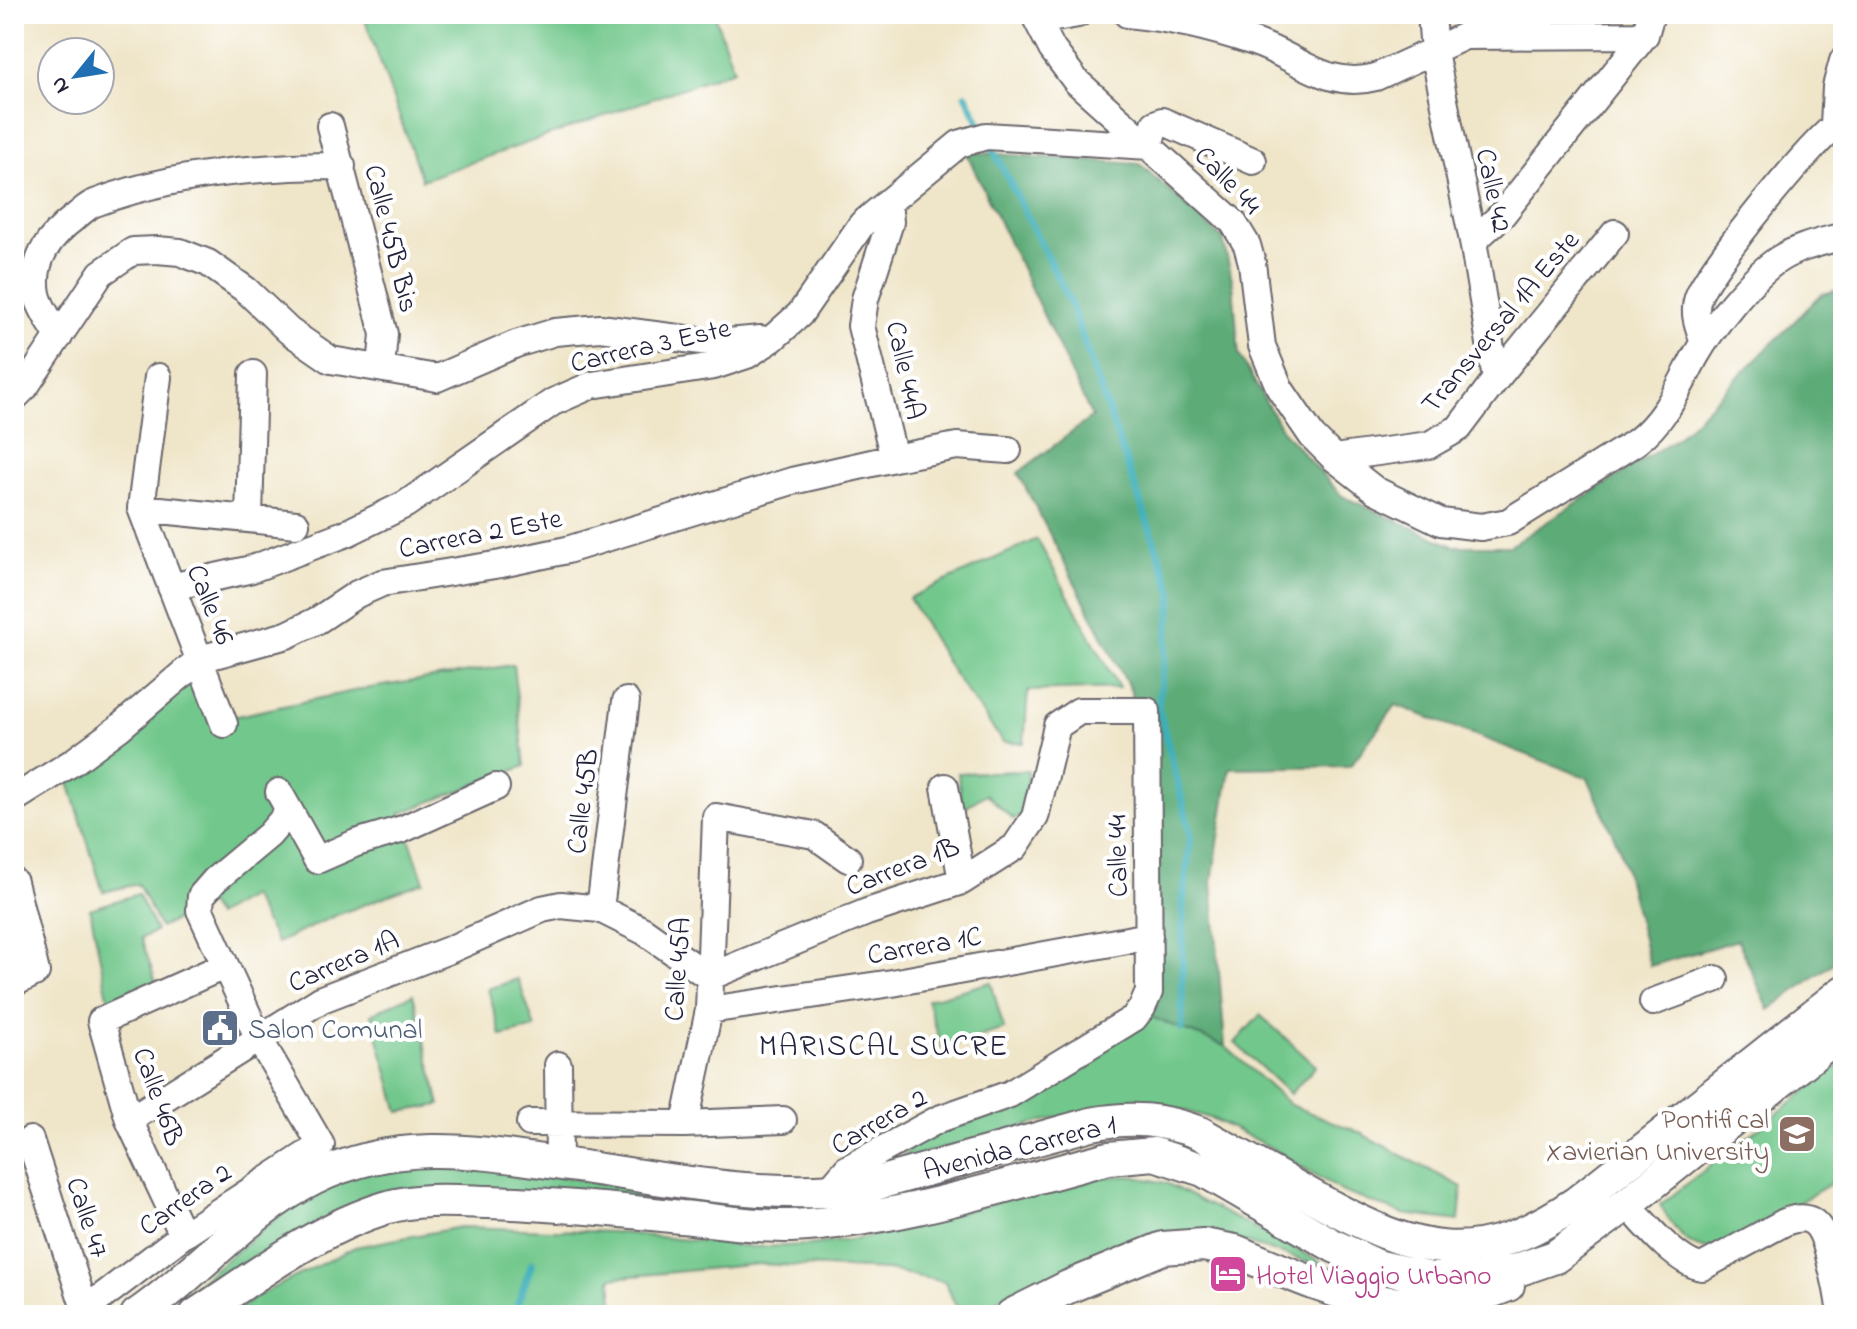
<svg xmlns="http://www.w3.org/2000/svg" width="1857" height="1329" viewBox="0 0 1857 1329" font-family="'Indie Flower',sans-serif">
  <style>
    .green { fill: #72c88c; stroke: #4a7564; stroke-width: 2 }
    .forest { fill: #5dac78; stroke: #40675a; stroke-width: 2 }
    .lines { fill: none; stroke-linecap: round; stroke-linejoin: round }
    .stream { stroke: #3eafb9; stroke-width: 7 }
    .minor-casing { stroke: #6a666c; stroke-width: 30 }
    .major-casing { stroke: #6a666c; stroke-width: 36 }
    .minor { stroke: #fff; stroke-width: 26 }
    .major { stroke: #fff; stroke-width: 32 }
    .labels { text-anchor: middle; stroke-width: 8; stroke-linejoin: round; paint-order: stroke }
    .street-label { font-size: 28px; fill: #22223b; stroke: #fff }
    .service-label { font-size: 28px; fill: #4e5e75; stroke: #fff; text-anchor: start }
    .education-label { font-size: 28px; fill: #785e54; stroke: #fff; text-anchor: end }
    .hotel-label { font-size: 28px; fill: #b23c85; stroke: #fff; text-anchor: start }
    .neighbourhood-label { font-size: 30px; letter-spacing: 2px; fill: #22223b; stroke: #fff }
  </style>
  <rect width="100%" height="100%" fill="#fff"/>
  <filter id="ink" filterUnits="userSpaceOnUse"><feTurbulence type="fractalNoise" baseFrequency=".0125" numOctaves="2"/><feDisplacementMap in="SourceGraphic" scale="16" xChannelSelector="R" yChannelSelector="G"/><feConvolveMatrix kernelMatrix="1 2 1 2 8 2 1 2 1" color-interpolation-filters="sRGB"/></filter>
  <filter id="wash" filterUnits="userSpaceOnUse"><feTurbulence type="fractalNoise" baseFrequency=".006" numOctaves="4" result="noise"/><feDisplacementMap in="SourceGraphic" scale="32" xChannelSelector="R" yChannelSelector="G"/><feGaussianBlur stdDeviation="1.8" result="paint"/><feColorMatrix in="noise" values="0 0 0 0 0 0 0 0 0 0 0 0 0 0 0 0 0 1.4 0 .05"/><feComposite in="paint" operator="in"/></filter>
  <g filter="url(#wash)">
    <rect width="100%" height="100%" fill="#efe5c8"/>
    <path class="green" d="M 363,14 L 714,14 L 734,70 L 422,180 Z
      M 1037,539 L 1119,688 L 1028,691 L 1024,743 L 1003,742 L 951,670 L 909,598 Z
      M 194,662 L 214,721 L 358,690 L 513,665 L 525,766 L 401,813 L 424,882 L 334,916 L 277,943 L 251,896 L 216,916 L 208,904 L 160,928 L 138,884 L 103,892 L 69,782 Z
      M 1028,771 L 1025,815 L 1013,819 L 986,794 L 962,809 L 958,773 Z
      M 138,894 L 156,931 L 141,938 L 157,985 L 110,1007 L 90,909 Z
      M 518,979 L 535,1028 L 501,1036 L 488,989 Z
      M 991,982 L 1004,1029 L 942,1048 L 927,1000 Z
      M 413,994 L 440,1105 L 399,1112 L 371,1014 Z
      M 1146,1015 L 1225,1046 L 1290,1105 L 1356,1131 L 1462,1187 L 1459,1221 L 1403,1214 L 1343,1192 L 1270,1147 L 1213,1119 L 1158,1103 L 1077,1112 L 897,1161 L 925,1136 L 1015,1101 L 1064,1077 Z
      M 1260,1015 L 1316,1066 L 1290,1094 L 1235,1043 Z
      M 1843,1062 L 1843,1164 L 1830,1184 L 1723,1247 C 1691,1256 1674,1230 1660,1205 Z
      M 474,1163 L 739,1204 L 568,1195 L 430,1193 L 184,1315 L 158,1315 L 293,1205 L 341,1177 L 392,1164 Z
      M 1131,1176 L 1166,1183 L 1340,1272 L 1234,1239 L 1187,1233 L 1149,1233 L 1001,1297 L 981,1315 L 960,1315 L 945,1282 L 888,1270 L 759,1264 L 611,1278 L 614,1315 L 229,1315 L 263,1293 L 355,1247 L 461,1227 L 613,1232 L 755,1247 L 810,1245 L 863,1238 L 1090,1177 Z"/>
    <path class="forest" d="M 966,152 L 1140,164 L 1223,239 L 1233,284 L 1239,355 L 1282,430 L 1342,496 L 1453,546 L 1510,546 L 1678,437 L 1822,294 L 1843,289 L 1843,956 L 1769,1010 L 1738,940 L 1650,966 L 1620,850 L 1588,778 L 1396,705 L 1350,766 L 1230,768 L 1212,881 L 1225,1046 L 1146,1015 L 1131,691 L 1018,473 L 1092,417 Z"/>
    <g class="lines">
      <path class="stream" d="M 966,95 L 984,132
        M 990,143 L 1069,300 L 1173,594 L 1158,706 L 1191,835 L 1183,903 L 1182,1029
        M 514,1315 L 532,1263"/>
    </g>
  </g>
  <g filter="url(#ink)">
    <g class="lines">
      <defs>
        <path id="minor" d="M 1034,14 L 1052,49 L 1076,81 L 1233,222 L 1247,245 L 1252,263 L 1262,346 L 1280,389 L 1312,436 L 1334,458 L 1375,490 L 1441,522 L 1481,527 L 1508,522 L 1636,442 C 1665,420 1678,389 1695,357 C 1711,328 1751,277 1779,259 C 1798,247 1822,242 1843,236
          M 1127,14 C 1170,18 1213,28 1254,42 C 1298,57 1328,90 1376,77 L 1465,36 L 1645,35
          M 1431,14 L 1434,52 L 1473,241 L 1496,379
          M 1038,21 L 1078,14
          M 1834,125 L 1836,87 L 1843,61
          M 330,126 L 384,334 L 381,368
          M 888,202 L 890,222 L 865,299 L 861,326 L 894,458
          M 1473,241 L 1502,215 L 1645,35 L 1651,14
          M 59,337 C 52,324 40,308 37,294 C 31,259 50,236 75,217 C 82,212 88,205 95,203 C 170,174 263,166 342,166
          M 1704,342 C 1698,325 1692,312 1699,295 C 1710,266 1818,133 1843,120
          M 158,377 L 141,508 L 224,724
          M 14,398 L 25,387 L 101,273 L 133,251 L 157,250 L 180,252 L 208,263 L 246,290 L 289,331 L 331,360 L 437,378 L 516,344 L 555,332 L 600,328 L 717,343 L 761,339
          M 1334,458 L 1429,445 L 1459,428 L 1496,379 L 1615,233
          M 141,508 L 296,524
          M 249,518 L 253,374
          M 171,587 L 252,569 L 347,533 L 406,504 L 553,402 L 592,385 L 714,366 L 747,355 L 772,339 L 800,314 L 862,224 L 959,144 L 986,136 L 1149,146 L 1155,124 L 1162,121 L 1253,161
          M 945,787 L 962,881
          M 279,792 L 317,860 L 356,843 L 403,829 L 496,787
          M 14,799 L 73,762 L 119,728 L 200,659 L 287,635 L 318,620 L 357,594 L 382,583 L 501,564 L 567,550 L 792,481 L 894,458 L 957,446 L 1008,450
          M 14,882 L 36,972 L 14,983
          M 600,909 L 626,701
          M 1653,1002 L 1715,979
          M 709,1010 L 892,983 L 1149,936
          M 558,1065 L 559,1164
          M 129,1120 L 322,999 L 449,950 L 542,909 L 561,905 L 600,909 L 644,931 L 709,977 L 867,912 L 962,881 L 1015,847 L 1035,817 L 1057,726 L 1079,711 L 1147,711 L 1149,992 L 1142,1008 L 1134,1018 L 1010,1094 L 939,1119 L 847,1169 L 827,1192
          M 530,1123 L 685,1124 L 783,1120
          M 685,1124 L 709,1010 L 716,817 L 814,835 L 848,859
          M 30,1140 L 87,1315
          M 1627,1204 C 1644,1223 1677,1263 1702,1267 L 1785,1222 C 1820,1208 1825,1238 1831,1264 C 1836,1281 1839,1298 1841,1315
          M 183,1235 L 129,1120 L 101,1021 L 224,966
          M 86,1309 L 183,1235 L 321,1145 L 258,1037 L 200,910 L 201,896 L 215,880 L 269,835 L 289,812"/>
        <path id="major" d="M 137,1315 C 199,1273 247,1211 315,1178 C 404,1135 483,1153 576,1166 C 670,1180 765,1199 860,1188 L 1091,1124 C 1131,1116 1162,1119 1200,1133 C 1239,1155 1278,1177 1317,1199 C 1418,1255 1475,1271 1576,1203 L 1843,992
          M 196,1315 C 256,1276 316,1229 385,1208 C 418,1198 454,1201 488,1202 C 553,1204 617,1210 681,1217 C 717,1220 753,1227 790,1226 C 899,1221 1004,1185 1109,1158 L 1154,1154 L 1203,1170 L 1334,1246 L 1377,1266 L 1431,1279 L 1480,1278 L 1517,1270 L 1555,1257 L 1627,1204 L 1843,1031
          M 1012,1315 L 1068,1287 L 1163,1248 L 1203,1245 L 1235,1251 C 1331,1291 1405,1329 1508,1285"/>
      </defs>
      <use href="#minor" class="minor-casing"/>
      <use href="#major" class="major-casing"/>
      <use href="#minor" class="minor"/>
      <use href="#major" class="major"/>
    </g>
  </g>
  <defs>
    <symbol id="civic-square" viewBox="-11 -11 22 22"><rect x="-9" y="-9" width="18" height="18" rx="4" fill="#5c6f8a" stroke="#fff"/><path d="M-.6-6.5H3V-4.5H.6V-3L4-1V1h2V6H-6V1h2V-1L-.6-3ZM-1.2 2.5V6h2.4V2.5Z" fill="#fff"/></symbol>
    <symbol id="university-square" viewBox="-11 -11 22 22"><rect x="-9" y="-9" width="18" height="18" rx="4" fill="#8d6e63" stroke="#fff"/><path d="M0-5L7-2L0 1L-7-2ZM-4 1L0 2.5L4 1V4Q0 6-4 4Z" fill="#fff"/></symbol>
    <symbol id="hotel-square" viewBox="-11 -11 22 22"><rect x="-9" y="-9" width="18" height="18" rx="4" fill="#d1479c" stroke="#fff"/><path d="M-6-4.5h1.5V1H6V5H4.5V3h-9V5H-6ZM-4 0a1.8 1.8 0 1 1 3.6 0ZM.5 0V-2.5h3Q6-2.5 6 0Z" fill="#fff"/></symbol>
  </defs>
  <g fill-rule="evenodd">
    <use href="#civic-square" x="198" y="1006" width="44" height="44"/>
    <use href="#university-square" x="1775" y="1112" width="44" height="44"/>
    <use href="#hotel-square" x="1206" y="1252" width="44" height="44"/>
  </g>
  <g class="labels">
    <g class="street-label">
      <text transform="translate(1229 179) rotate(46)" y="10">Calle 44</text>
      <text transform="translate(1495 190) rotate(78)" y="10">Calle 42</text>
      <text transform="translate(393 238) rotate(76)" y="10">Calle 45B Bis</text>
      <text transform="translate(1499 321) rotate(-50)" y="10">Transversal 1A Este</text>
      <text transform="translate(650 344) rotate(-13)" y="10">Carrera 3 Este</text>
      <text transform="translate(907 370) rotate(78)" y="10">Calle 44A</text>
      <text transform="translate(480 532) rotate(-11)" y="10">Carrera 2 Este</text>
      <text transform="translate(212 604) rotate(68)" y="10">Calle 46</text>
      <text transform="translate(581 801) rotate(-83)" y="10">Calle 45B</text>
      <text transform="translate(1116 856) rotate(-91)" y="10">Calle 44</text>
      <text transform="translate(902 865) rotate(-21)" y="10">Carrera 1B</text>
      <text transform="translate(924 944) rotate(-10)" y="10">Carrera 1C</text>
      <text transform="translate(343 960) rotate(-23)" y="10">Carrera 1A</text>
      <text transform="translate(676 969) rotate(-86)" y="10">Calle 45A</text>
      <text transform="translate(160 1096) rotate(70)" y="10">Calle 46B</text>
      <text transform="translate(878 1120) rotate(-30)" y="10">Carrera 2</text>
      <text transform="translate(1019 1146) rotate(-14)" y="10">Avenida Carrera 1</text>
      <text transform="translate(184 1198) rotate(-35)" y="10">Carrera 2</text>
      <text transform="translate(89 1217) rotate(72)" y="10">Calle 47</text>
    </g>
    <g class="service-label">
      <text x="248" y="1038">Salon Comunal</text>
    </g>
    <g class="education-label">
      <text x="1769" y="1128">Pontifical<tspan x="1769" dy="32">Xavierian University</tspan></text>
    </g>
    <g class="hotel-label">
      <text x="1256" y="1284">Hotel Viaggio Urbano</text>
    </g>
    <g class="neighbourhood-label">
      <text x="884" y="1055">MARISCAL SUCRE</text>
    </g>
  </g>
  <rect width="1857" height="1329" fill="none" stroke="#fff" stroke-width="48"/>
  <g transform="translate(76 76) rotate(240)"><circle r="38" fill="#ffffff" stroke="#a7a7b1" stroke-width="2"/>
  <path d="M0-6L14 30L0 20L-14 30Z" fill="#1f6fb2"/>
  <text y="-12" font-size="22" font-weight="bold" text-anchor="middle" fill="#22223b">N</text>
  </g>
</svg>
